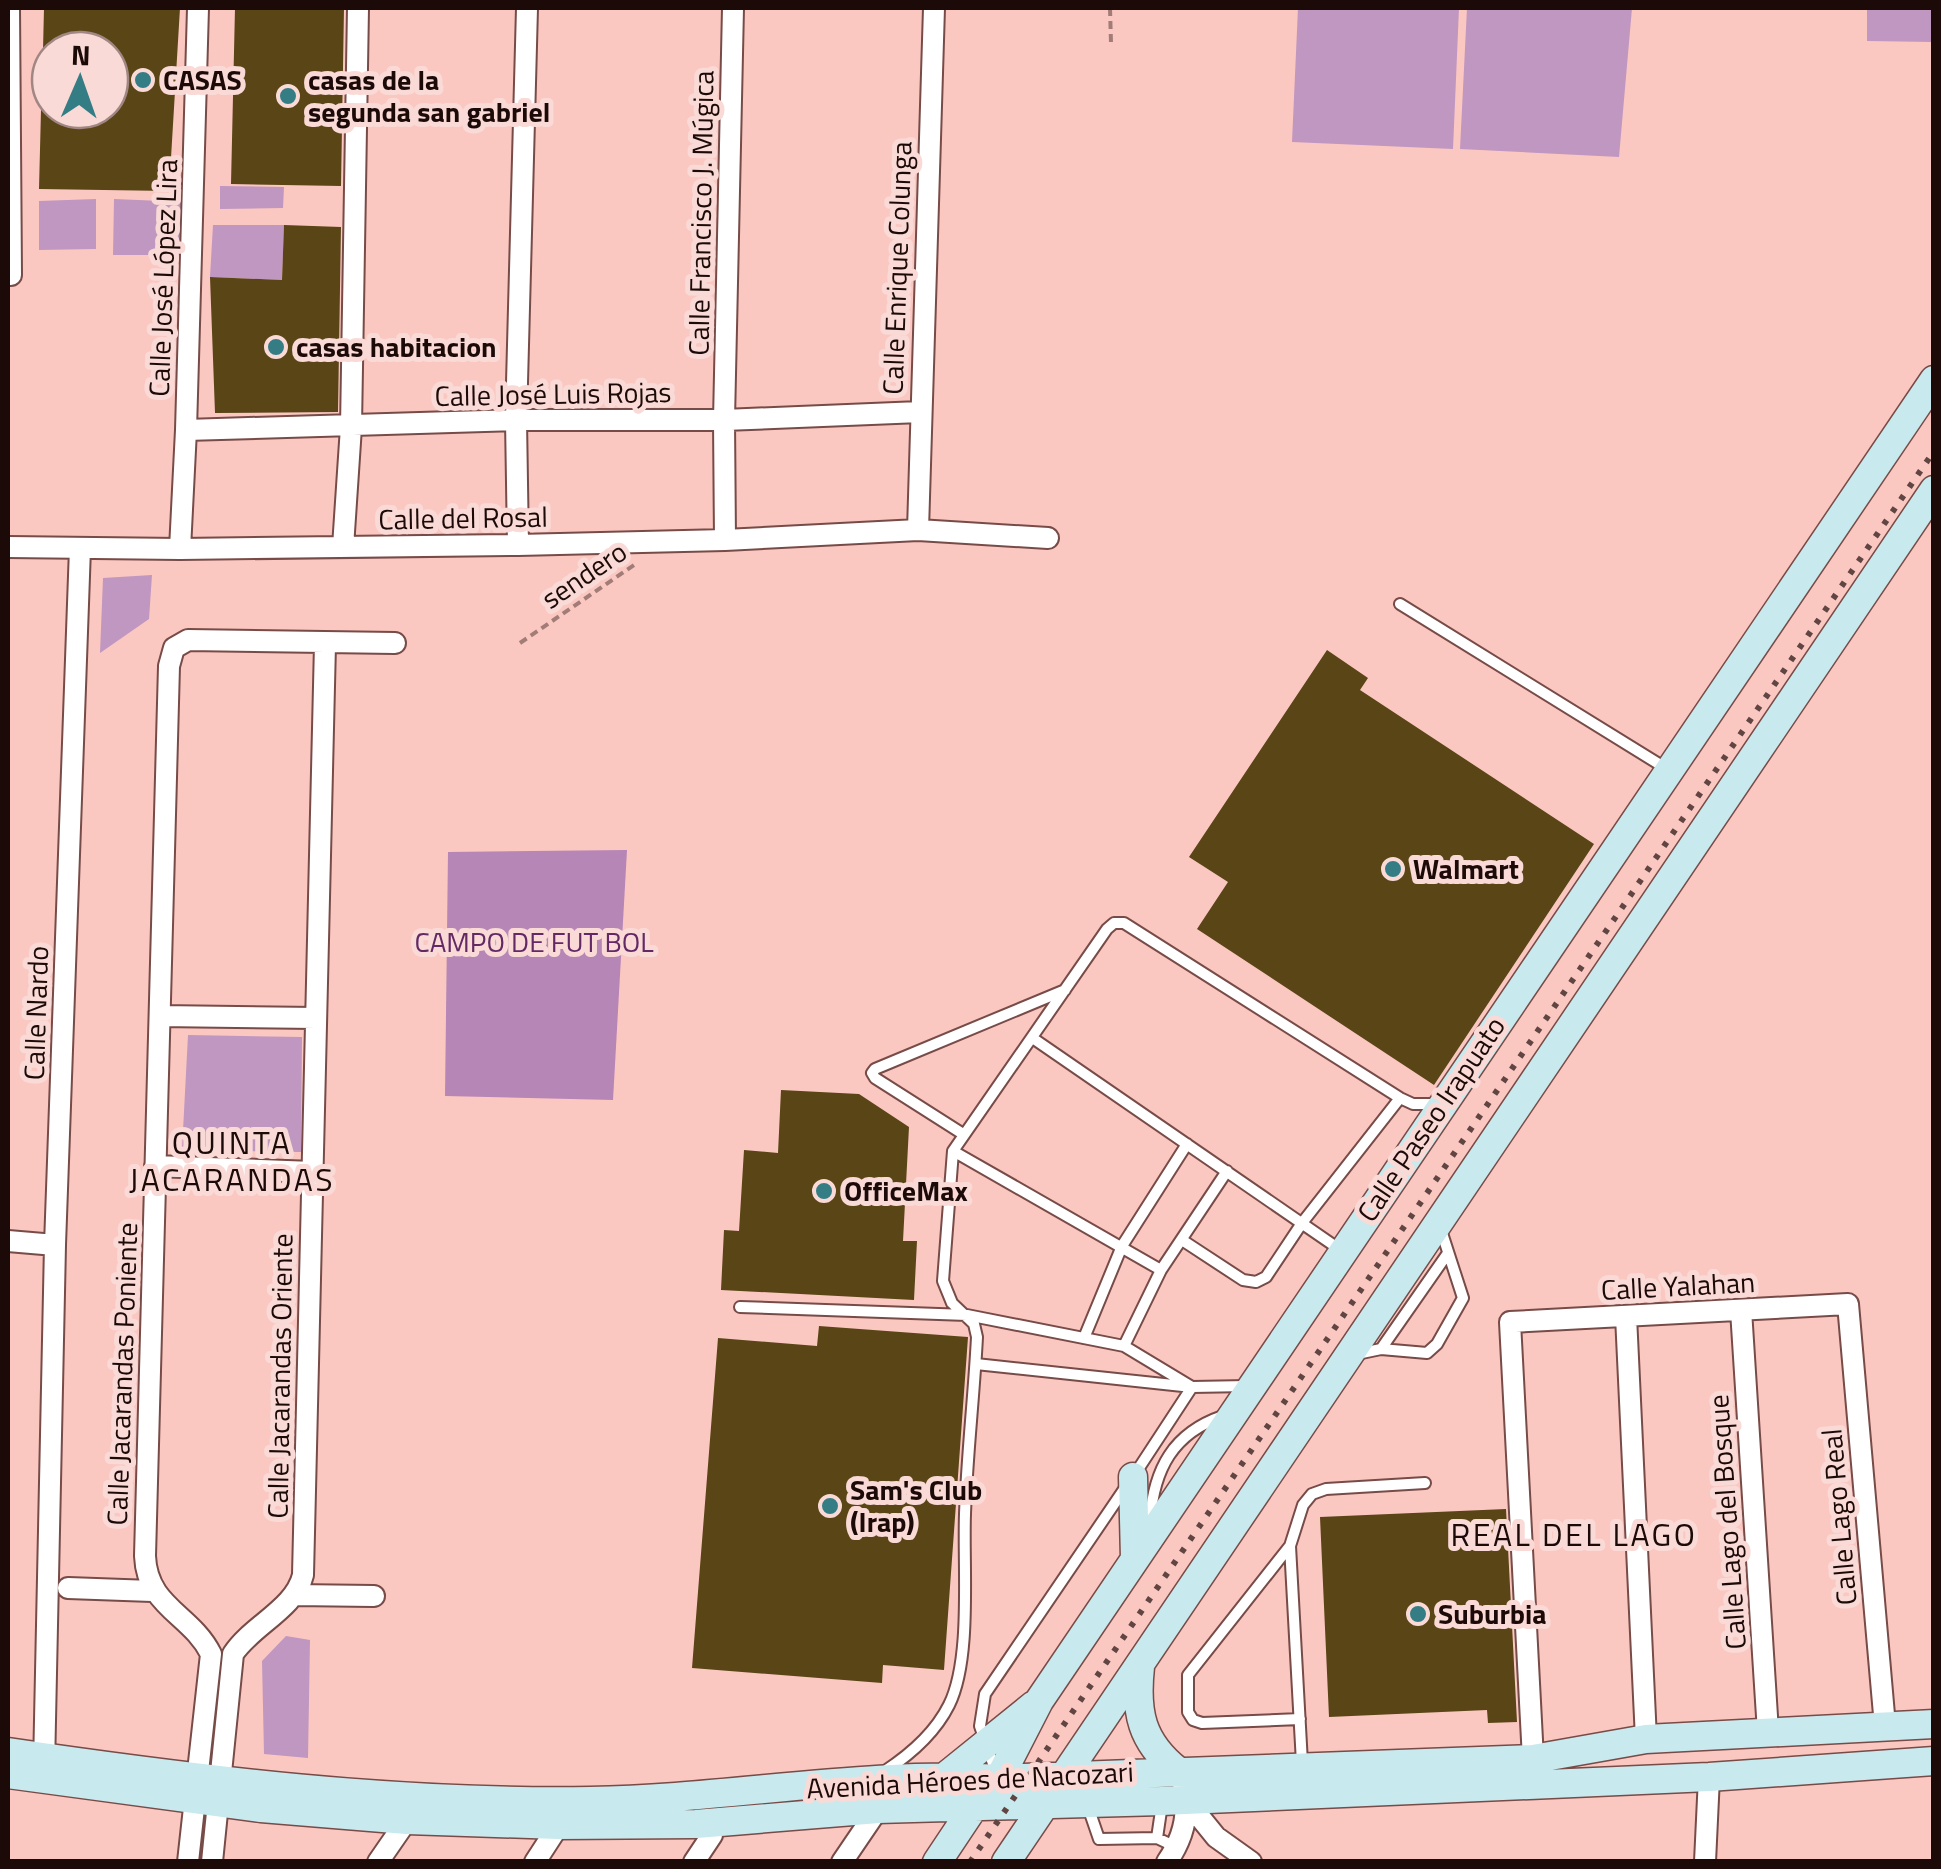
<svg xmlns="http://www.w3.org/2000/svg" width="1941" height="1869" viewBox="0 0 1941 1869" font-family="'Titillium Web',sans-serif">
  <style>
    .green { fill: #bf97c0 }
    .forest { fill: #b586b6 }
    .building { fill: #594516 }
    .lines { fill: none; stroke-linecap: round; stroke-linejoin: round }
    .lane-casing { stroke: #774b47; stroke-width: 14 }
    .street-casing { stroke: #774b47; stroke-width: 24 }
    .secondary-casing { stroke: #774b47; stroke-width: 31 }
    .path { stroke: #a27c77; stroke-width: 4; stroke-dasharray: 8 5; stroke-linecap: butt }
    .lane { stroke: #fff; stroke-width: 10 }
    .street { stroke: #fff; stroke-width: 20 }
    .secondary { stroke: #c8e9ed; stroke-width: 28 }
    .rail { stroke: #614542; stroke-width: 6; stroke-dasharray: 5 10; stroke-linecap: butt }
    .poi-dot { fill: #357d85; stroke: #fadad6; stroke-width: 4 }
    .labels { text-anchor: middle; stroke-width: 10; stroke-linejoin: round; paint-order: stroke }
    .poi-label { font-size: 28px; font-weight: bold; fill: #1b0a08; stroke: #fadad6; text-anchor: start }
    .street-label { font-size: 28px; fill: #1b0a08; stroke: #fadad6 }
    .park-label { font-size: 28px; fill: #622965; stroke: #fadad6 }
    .quarter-label { font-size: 32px; letter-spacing: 2.5px; fill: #1b0a08; stroke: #fadad6 }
  </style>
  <rect width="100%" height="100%" fill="#fbc7c1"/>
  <path class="green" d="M 1298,8 L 1459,8 L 1453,149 L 1292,142 Z
    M 1467,8 L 1632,8 L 1619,157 L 1460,149 Z
    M 1867,8 L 1933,8 L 1933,42 L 1867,41 Z
    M 220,186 L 284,187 L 283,208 L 220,209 Z
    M 96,199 L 96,249 L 39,250 L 39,201 Z
    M 114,199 L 186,202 L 181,255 L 113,255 Z
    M 213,225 L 284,225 L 282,280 L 210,277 Z
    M 152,575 L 149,619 L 100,653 L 103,578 Z
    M 188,1035 L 302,1037 L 301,1152 L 182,1150 Z
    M 286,1636 L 310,1640 L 308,1758 L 264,1754 L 262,1661 Z"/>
  <path class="forest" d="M 627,850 L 613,1100 L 445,1096 L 448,852 Z"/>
  <path class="building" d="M 44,8 L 180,8 L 169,191 L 39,189 L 41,110 L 110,110 L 110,50 L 43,50 Z
    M 235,8 L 344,8 L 341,186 L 231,184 Z
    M 284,225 L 341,227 L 338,412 L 215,413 L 210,277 L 282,280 Z
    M 1327,650 L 1368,678 L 1360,690 L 1594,844 L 1434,1085 L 1197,929 L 1228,882 L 1189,857 Z
    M 781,1090 L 859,1094 L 909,1127 L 903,1241 L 917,1241 L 914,1300 L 721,1290 L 724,1230 L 739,1231 L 744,1150 L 778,1153 Z
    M 819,1326 L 968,1337 L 944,1670 L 883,1665 L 882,1683 L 692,1668 L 718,1338 L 817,1346 Z
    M 1506,1509 L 1517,1722 L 1488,1723 L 1487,1710 L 1329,1717 L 1320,1517 Z"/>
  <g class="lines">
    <defs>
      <path id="lane" d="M 1400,604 L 1667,769
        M 1034,1039 L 1342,1251
        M 963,1134 L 875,1078 L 872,1073 L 875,1069 L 1065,990
        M 953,1151 L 1161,1270
        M 1182,1240 L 1243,1280 L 1256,1282 L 1266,1277 L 1302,1223 L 1400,1098
        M 740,1307 L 967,1315 L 1124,1346 L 1192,1387
        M 1084,1338 L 1122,1246 L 1187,1144
        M 1124,1346 L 1161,1270 L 1227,1171
        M 1381,1349 L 1448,1253
        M 1357,1354 L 1381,1349 L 1427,1353 L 1437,1344 L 1463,1298 L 1440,1227
        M 976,1364 L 1192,1387 L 1248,1386
        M 1135,1474 L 1192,1387
        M 1150,1520 C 1154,1469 1173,1433 1223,1416
        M 1289,1547 L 1188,1675 L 1188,1712 L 1193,1720 L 1202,1723 L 1300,1719
        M 1302,1763 L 1290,1546 L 1303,1505 L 1312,1494 L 1326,1489 L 1425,1483
        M 885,1771 C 911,1754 935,1733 949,1705 C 972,1659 963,1567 965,1514 C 967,1455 974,1396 977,1337 L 974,1324 L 952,1303 L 943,1281 L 953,1151 L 1107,929 L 1114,923 L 1124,923 L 1400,1098 L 1413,1104 L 1438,1104
        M 997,1775 L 980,1726 L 985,1694 L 1125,1488
        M 1088,1807 L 1099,1839 L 1157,1838 L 1176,1847
        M 1157,1838 L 1162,1804"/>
      <path id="street" d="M 8,275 L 11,275 L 9,8
        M 186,430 L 516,420 L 724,420 L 920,412
        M 918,530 L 934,8
        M 725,540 L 724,420 L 733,8
        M 518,545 L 516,420 L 527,8
        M 8,547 L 180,549 L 518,545 L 725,540 L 918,530 L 1048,538
        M 343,547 L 351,427 L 358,8
        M 180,549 L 186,430 L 198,8
        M 160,1016 L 316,1018
        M 155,1166 L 313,1172
        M 8,1241 L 55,1245
        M 1741,1310 L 1768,1732
        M 1626,1316 L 1646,1739
        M 68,1588 L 152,1591
        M 294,1595 L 374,1596
        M 1533,1759 L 1510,1322 L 1848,1304 L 1885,1726
        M 44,1768 L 55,1245 L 80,548
        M 1186,1800 L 1216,1837 L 1251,1862
        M 188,1862 L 211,1654 C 191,1614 147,1607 145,1556 L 169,666 L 174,648 L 188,640 L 395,643
        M 212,1862 L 233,1654 C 252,1625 295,1609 303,1575 L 325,644
        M 378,1862 L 407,1820
        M 535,1862 L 559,1825
        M 694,1862 L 712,1835
        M 842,1862 L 878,1809
        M 1167,1862 C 1182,1840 1190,1815 1183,1789
        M 1705,1862 L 1709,1777"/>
      <path id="secondary" d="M 1133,1477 L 1135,1559
        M 1140,1667 C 1135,1712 1141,1742 1178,1771
        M 8,1752 C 200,1780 394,1804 590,1801 C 726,1799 862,1771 999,1779 L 1533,1759 L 1646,1739 L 1934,1724
        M 8,1774 L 261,1808 L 407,1820 L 559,1825 L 696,1824 L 878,1809 L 1162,1801 L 1709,1777 L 1934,1761
        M 946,1776 L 1034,1705
        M 937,1862 L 973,1808 L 999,1779 L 1039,1701 L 1934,380
        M 1006,1862 L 1934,490"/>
    </defs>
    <use href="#lane" class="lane-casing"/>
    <use href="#street" class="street-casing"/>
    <use href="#secondary" class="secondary-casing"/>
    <path class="path" d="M 1110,8 L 1111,43
      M 520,643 L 637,563"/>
    <use href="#lane" class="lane"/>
    <use href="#street" class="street"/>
    <use href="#secondary" class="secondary"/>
    <path class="rail" d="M 970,1862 L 1934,451"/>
  </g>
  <g class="poi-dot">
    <circle cx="143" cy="80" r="10"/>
    <circle cx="288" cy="96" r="10"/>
    <circle cx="276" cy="347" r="10"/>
    <circle cx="1393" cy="869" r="10"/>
    <circle cx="824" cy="1191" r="10"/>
    <circle cx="830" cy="1506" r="10"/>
    <circle cx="1418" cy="1614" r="10"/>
  </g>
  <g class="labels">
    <g class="poi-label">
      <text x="163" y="90">CASAS</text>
      <text x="308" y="90">casas de la<tspan x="308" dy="32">segunda san gabriel</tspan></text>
      <text x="296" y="357">casas habitacion</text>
      <text x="1413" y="879">Walmart</text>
      <text x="844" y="1201">OfficeMax</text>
      <text x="850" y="1500">Sam's Club<tspan x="850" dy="32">(Irap)</tspan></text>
      <text x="1438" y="1624">Suburbia</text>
    </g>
    <g class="street-label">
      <text transform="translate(701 213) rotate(-89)" y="10">Calle Francisco J. Múgica</text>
      <text transform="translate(897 268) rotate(-88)" y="10">Calle Enrique Colunga</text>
      <text transform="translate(163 278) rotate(-88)" y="10">Calle José López Lira</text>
      <text transform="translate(553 394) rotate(-1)" y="10">Calle José Luis Rojas</text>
      <text transform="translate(463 518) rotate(-1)" y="10">Calle del Rosal</text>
      <text transform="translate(584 575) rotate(-34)" y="10">sendero</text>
      <text transform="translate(36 1013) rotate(-88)" y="10">Calle Nardo</text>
      <text transform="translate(1431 1119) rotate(-56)" y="10">Calle Paseo Irapuato</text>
      <text transform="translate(1678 1286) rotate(-3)" y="10">Calle Yalahan</text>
      <text transform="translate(122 1374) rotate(-88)" y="10">Calle Jacarandas Poniente</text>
      <text transform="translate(280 1376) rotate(-89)" y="10">Calle Jacarandas Oriente</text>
      <text transform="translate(1839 1517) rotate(-95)" y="10">Calle Lago Real</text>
      <text transform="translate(1727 1522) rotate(-94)" y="10">Calle Lago del Bosque</text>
      <text transform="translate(970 1780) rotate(-3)" y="10">Avenida Héroes de Nacozari</text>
    </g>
    <g class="park-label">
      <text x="534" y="952">CAMPO DE FUT BOL</text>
    </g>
    <g class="quarter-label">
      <text x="232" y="1154">QUINTA<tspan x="232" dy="37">JACARANDAS</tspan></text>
      <text x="1574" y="1546">REAL DEL LAGO</text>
    </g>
  </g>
  <rect width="1941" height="1869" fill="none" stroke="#1b0a08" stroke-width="20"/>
  <g transform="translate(80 80) rotate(2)"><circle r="48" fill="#fadad6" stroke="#a18784" stroke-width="2.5"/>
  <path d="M0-8L18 38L0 25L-18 38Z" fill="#357d85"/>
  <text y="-15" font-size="28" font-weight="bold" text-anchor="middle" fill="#1b0a08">N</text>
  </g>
</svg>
